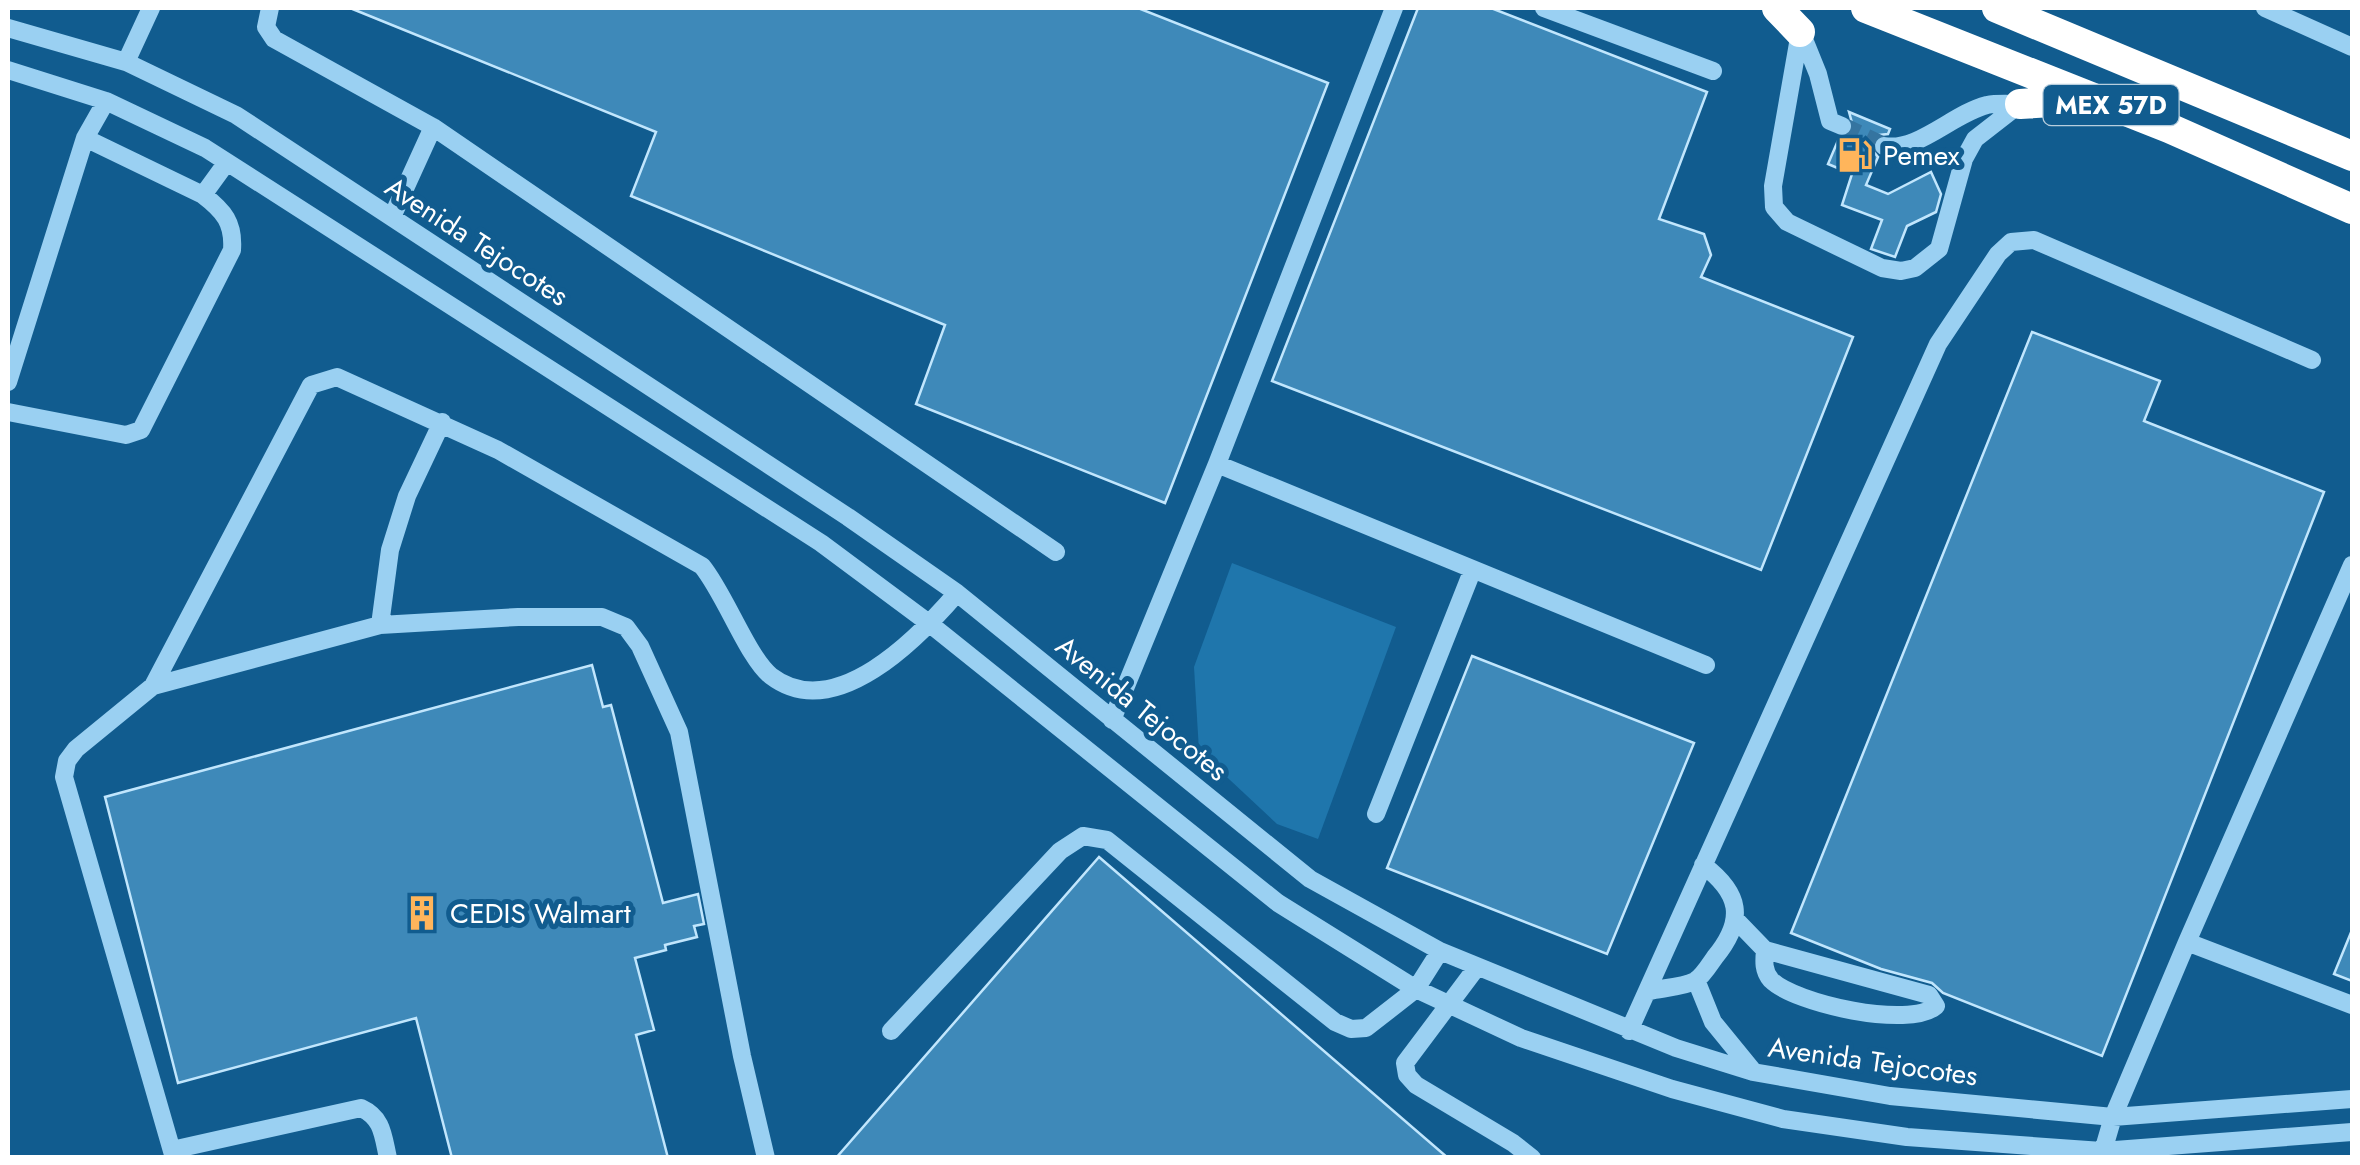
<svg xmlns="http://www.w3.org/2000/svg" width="2360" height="1165" viewBox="0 0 2360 1165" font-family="Jost,sans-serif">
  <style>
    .green { fill: #1f76ac }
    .building { fill: #3e89b9; stroke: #c1e6fd; stroke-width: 2.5 }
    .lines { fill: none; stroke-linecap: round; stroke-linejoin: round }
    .minor-tunnel { stroke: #3574a0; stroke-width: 18; stroke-dasharray: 18 9; stroke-linecap: butt }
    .minor { stroke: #9ad0f2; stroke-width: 18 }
    .highway { stroke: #fff; stroke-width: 30 }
    .labels { text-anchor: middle; stroke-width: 10; stroke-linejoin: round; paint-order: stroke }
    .shield { fill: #115c8f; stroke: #b8cedd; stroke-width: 2.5 }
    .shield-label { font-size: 25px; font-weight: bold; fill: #fff }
    .poi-label { font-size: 28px; fill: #fff; stroke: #115c8f; text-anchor: start }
    .street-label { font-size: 28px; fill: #fff; stroke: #115c8f }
  </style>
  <rect width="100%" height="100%" fill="#115c8f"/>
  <path class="green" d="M 1232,563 L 1396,627 L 1318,839 L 1277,824 L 1199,751 L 1194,667 Z"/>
  <path class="building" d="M 350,8 L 1138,8 L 1328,83 L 1165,503 L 916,404 L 945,325 L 631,196 L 656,132 Z
    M 1418,8 L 1491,8 L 1707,92 L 1659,219 L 1704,234 L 1711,255 L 1701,277 L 1853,337 L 1761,570 L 1272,381 Z
    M 1849,112 L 1890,129 L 1888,134 L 1879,135 L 1873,140 L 1873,151 L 1878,157 L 1866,185 L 1888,194 L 1931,172 L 1941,194 L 1936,212 L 1907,226 L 1895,257 L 1871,249 L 1882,220 L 1842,205 L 1852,174 L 1828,164 L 1839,138 L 1849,136 L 1854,130 Z
    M 2032,332 L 2160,381 L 2144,421 L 2324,492 L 2102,1056 L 1943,993 L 1932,983 L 1881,969 L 1791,933 Z
    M 1472,656 L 1694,743 L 1607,954 L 1387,868 Z
    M 592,665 L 603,707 L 611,705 L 663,903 L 698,894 L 704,924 L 694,926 L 697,937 L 665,945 L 666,950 L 635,958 L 654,1030 L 636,1035 L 668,1158 L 452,1158 L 416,1018 L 178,1083 L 105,797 Z
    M 1099,857 L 1448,1158 L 836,1158 Z
    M 2352,930 L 2352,981 L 2334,974 Z"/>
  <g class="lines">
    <path class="minor-tunnel" d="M 1842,126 L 1884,146"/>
    <path class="minor" d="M 270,8 L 266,27 L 274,39 L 433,127 L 1056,552
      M 1544,8 L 1713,71
      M 2265,8 L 2352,47
      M 8,28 L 126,62 L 236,115 L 848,517 L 957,593 L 1310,879 L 1440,951 L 1676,1048 L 1753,1072 L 1890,1096 L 2113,1117 L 2352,1099
      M 1800,32 L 1773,186 L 1774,207 L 1787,222 L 1882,268 L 1901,271 L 1915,268 L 1939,249 L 1964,159 L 1975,139 L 2020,104
      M 1801,32 L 1818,74 L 1830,121 L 1842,126
      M 126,62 L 151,8
      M 8,70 L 106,101 L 205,148 L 403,275 L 821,543 L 930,624 L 1278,903 L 1416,989 L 1521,1038 L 1672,1089 L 1783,1119 L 1907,1137 L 2102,1151 L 2352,1132
      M 1884,146 C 1918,152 1952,114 1987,105 C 1997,103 2009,104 2020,104
      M 203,195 L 227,162
      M 392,217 L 433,127
      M 8,382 L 85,138 L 106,101
      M 8,412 L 126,435 L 141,430 L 232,250 C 234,223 224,211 203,195 L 85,138
      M 1217,464 L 1706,665
      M 380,625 L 390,550 L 407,496 L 442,422
      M 153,686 L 311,385 L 337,377 L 498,450 L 702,566 C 725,594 748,658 771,676 C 835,725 919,637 957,593
      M 1112,720 L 1217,464 L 1394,8
      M 1376,814 L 1473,569
      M 1736,920 L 1765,950 L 1929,995 L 1936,1006 C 1910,1029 1795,1004 1771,980 C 1763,971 1764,961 1765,950
      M 2187,942 L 2352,1005
      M 1477,967 L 1405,1063 L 1407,1075 L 1416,1085 L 1513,1143 L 1532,1158
      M 1696,980 L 1713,1022 L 1753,1071
      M 1649,991 C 1663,988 1683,987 1695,981 C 1703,976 1710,964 1715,957 C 1746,919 1740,893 1703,865
      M 891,1031 L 1060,851 L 1083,836 L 1107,840 L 1335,1022 L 1351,1029 L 1366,1028 L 1416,989 L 1440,951
      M 1629,1031 L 1938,344 L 1998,254 L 2011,242 L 2034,240 L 2312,360
      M 172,1150 L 361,1108 C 383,1118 383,1136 388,1158
      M 174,1158 L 64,777 L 67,761 L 76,749 L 153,686 L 380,625 L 518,617 L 602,617 L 626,627 L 640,646 L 679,732 L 742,1056 L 766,1158
      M 2101,1158 L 2113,1117 L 2187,942 L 2352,565"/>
    <path class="highway" d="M 1777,8 L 1800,32
      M 1866,8 L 2169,128 L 2352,209
      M 1997,8 L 2352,156
      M 2020,104 L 2052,102 L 2087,106"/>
  </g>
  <defs>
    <symbol id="fuel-bare" viewBox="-9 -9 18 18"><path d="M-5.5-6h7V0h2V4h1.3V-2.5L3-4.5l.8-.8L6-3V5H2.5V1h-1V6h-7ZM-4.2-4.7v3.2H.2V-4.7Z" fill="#ffb55b" stroke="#115c8f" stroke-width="2.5" paint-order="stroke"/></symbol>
    <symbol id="building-bare" viewBox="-9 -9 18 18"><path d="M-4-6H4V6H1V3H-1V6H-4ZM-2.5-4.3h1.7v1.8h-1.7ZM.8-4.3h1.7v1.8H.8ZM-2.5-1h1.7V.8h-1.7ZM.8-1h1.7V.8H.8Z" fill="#ffb55b" stroke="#115c8f" stroke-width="2.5" paint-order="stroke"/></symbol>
  </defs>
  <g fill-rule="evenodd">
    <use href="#fuel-bare" x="1830" y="130" width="50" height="50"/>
    <use href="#building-bare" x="397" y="888" width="50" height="50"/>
  </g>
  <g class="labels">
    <rect class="shield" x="2043.5" y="85" width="135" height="40" rx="8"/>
    <g class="shield-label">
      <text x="2111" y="114">MEX 57D</text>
    </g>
    <g class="poi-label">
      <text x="1883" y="165">Pemex</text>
      <text x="450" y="923">CEDIS Walmart</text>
    </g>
    <g class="street-label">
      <text transform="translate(477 241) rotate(33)" y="10">Avenida Tejocotes</text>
      <text transform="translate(1142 708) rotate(39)" y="10">Avenida Tejocotes</text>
      <text transform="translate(1873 1061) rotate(8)" y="10">Avenida Tejocotes</text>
    </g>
  </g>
  <rect width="2360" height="1165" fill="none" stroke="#ffffff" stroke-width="20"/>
</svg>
